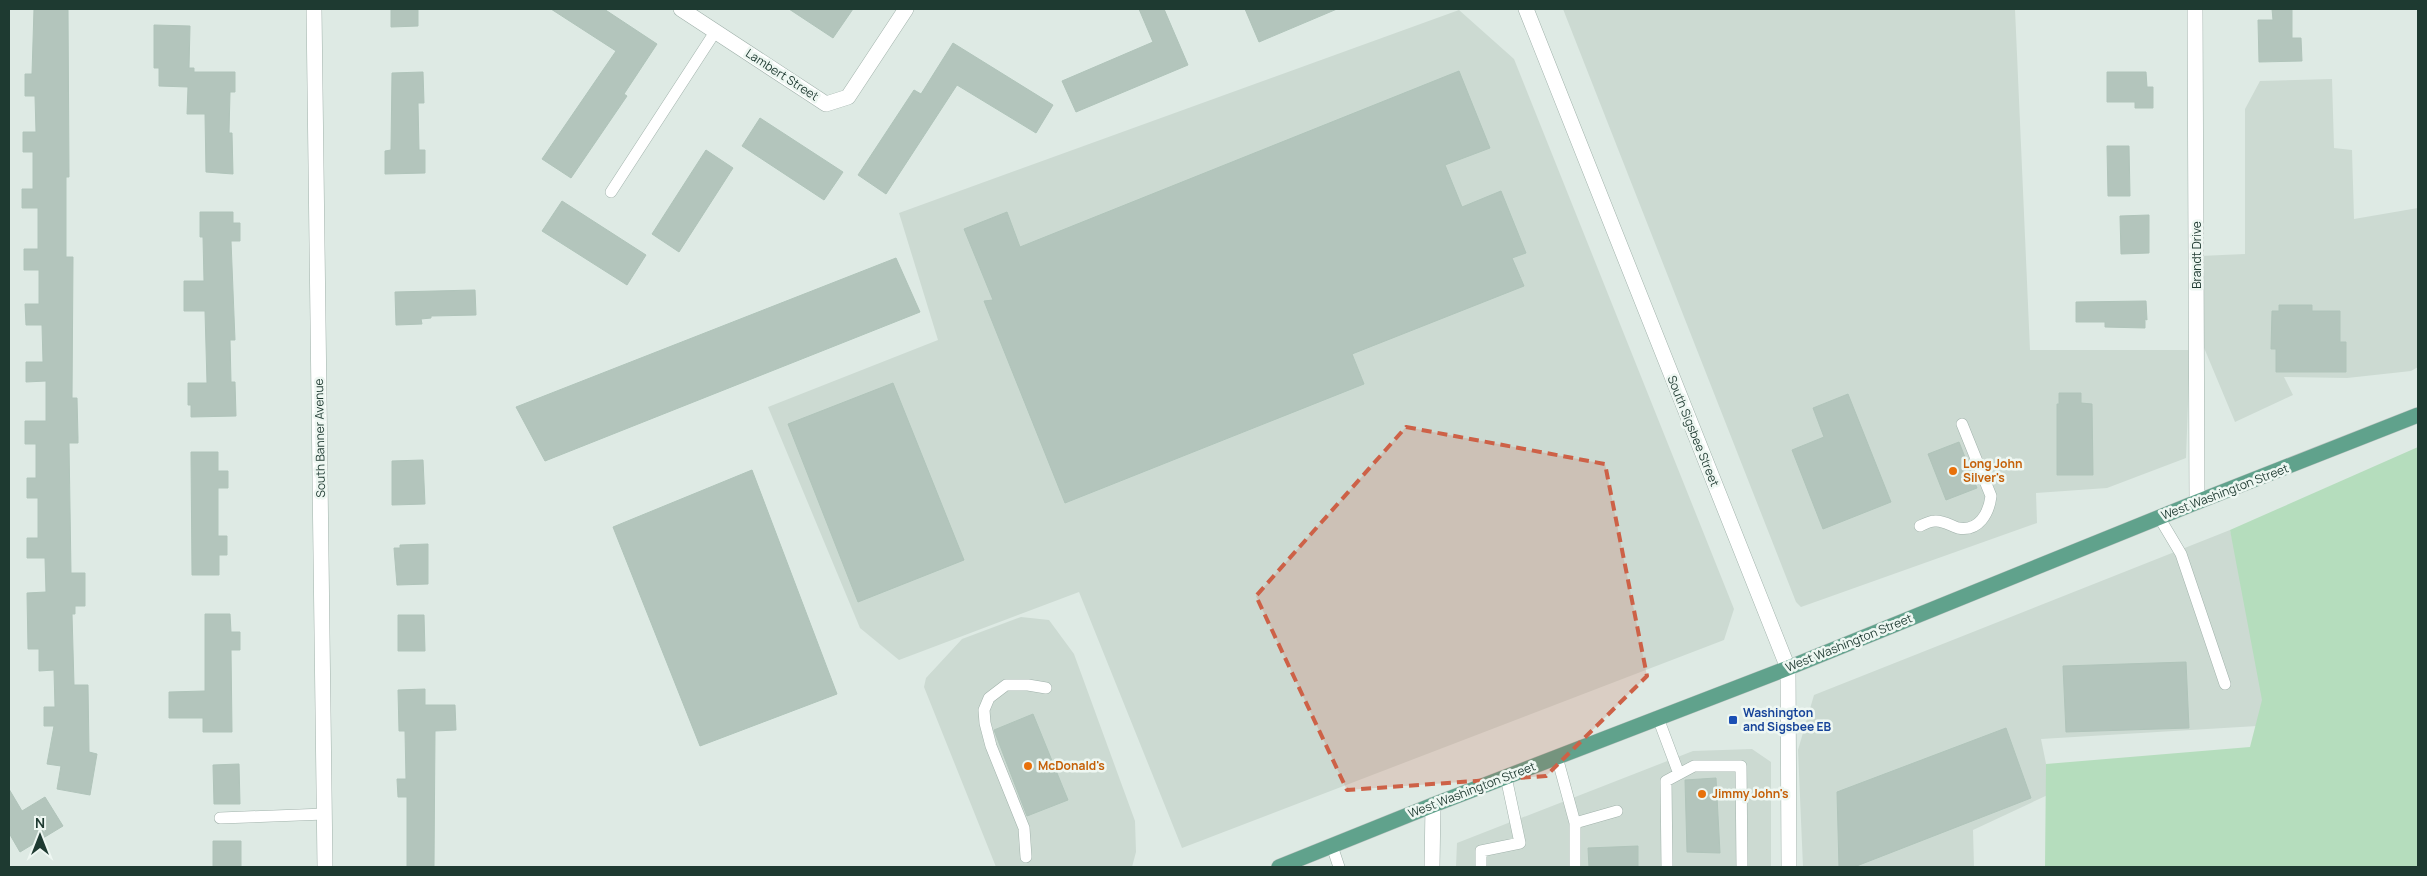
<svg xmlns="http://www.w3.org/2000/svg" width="2427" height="876" viewBox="0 0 2427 876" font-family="Manrope,sans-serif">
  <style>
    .built { fill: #ccdad2 }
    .green { fill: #b5ddbd }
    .building { fill: #b3c5bc; stroke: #b0c4ba }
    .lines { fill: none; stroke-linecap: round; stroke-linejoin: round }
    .service-casing { stroke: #a1b2ab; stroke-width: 12 }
    .minor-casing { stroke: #a1b2ab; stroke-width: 16 }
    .primary-casing { stroke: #bcc4c1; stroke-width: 16 }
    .service { stroke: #fff; stroke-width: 11 }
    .minor { stroke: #fff; stroke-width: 15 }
    .primary { stroke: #60a28c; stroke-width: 15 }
    .marked { fill: #cd6147; fill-opacity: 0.2; stroke: #cd6147; stroke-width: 4; stroke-dasharray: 10 6; stroke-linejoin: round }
    .food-dot { fill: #e8710a; stroke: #eef7f2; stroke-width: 2 }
    .transit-dot { fill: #1a4fb4; stroke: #eef7f2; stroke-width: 2 }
    .labels { text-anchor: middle; stroke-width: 5; stroke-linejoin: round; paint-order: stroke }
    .street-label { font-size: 12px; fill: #1e3a31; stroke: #eef7f2 }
    .food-label { font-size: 12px; font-weight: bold; fill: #c56008; stroke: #eef7f2; text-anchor: start }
    .transit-label { font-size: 12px; font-weight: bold; fill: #164399; stroke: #eef7f2; text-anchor: start }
  </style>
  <rect width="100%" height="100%" fill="#deeae4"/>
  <path class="built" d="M 1563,9 L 2015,9 L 2030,350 L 2190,350 L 2186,458 L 2107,488 L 2036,493 L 2037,523 L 1801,607 L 1796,602 Z
    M 1459,10 L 1514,59 L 1734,609 L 1724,640 L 1182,848 L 1079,592 L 899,660 L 860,628 L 768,407 L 938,340 L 899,213 Z
    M 2332,79 L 2334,148 L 2352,150 L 2354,219 L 2418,208 L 2418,367 L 2411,371 L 2347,378 L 2284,377 L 2293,395 L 2235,422 L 2202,343 L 2200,256 L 2245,254 L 2245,109 L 2260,81 Z
    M 2230,530 L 2272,703 L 2257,726 L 2041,739 L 2052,793 L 1973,830 L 1974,867 L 1803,867 L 1798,750 L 1814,695 Z
    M 1021,617 L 1049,620 L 1074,654 L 1135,821 L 1136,852 L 1132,867 L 996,867 L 924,687 L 926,678 L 962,639 Z
    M 1752,749 L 1771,762 L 1771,867 L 1456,867 L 1457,843 L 1693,751 Z"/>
  <path class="green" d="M 2418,447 L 2418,867 L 2045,867 L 2046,764 L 2250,747 L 2262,700 L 2230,530 Z"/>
  <path class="building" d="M 34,9 L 68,9 L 69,177 L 66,177 L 66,257 L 73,257 L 72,398 L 77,398 L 78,438 L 78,443 L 69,443 L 71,573 L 85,573 L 85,606 L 75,606 L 75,614 L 72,614 L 74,685 L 88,685 L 89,752 L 97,754 L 90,795 L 57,789 L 61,766 L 47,764 L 54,726 L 44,726 L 44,707 L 55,707 L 54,670 L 39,671 L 39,649 L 28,649 L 27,593 L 46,592 L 45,558 L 27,558 L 27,538 L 38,538 L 38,498 L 27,498 L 27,478 L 36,478 L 36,444 L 25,444 L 25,421 L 46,421 L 46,381 L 26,382 L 26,362 L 43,362 L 42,325 L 26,325 L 25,304 L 39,304 L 39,270 L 24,270 L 24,249 L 38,249 L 38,208 L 22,208 L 22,189 L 33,189 L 33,152 L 23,152 L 23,132 L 36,132 L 35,96 L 25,96 L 25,74 L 32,74 Z
    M 391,9 L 418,9 L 418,26 L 391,27 Z
    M 551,9 L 604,9 L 657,44 L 624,94 L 627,96 L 571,178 L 542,159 L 616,51 Z
    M 789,9 L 853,9 L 833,38 Z
    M 1139,9 L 1164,9 L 1188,65 L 1076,112 L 1062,81 L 1153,42 Z
    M 1245,9 L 1337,9 L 1259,42 Z
    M 2272,9 L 2292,9 L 2292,38 L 2301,38 L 2302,61 L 2259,62 L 2258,20 L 2273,20 Z
    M 154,25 L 190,26 L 189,68 L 194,68 L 194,72 L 235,72 L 235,92 L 230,92 L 229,133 L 232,133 L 233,174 L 206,172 L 205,114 L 187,114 L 188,87 L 159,86 L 159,68 L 154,68 Z
    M 953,43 L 1053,105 L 1036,133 L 957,85 L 886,194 L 858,175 L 914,90 L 921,94 Z
    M 1459,71 L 1490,148 L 1445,165 L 1462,207 L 1501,191 L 1526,253 L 1512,258 L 1524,286 L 1352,354 L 1364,384 L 1065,503 L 984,301 L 993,300 L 964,229 L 1007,212 L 1020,247 Z
    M 423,72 L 424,103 L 418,103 L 419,150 L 425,150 L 425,173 L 385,174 L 385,151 L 391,150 L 392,73 Z
    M 2107,72 L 2146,72 L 2147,87 L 2153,87 L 2153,108 L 2135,108 L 2135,102 L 2107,102 Z
    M 760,118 L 843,172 L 824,200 L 742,146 Z
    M 2107,146 L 2129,146 L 2130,196 L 2108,196 Z
    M 706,150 L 733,168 L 679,252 L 652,234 Z
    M 562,201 L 646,255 L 627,285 L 542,231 Z
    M 200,212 L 233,212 L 233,223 L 240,223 L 240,241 L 231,241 L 235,340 L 230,340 L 231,382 L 235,382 L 236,416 L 191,417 L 191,405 L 188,405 L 188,383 L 207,383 L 205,311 L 184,311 L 184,281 L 204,281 L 203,237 L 200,237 Z
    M 2149,215 L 2149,253 L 2121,254 L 2120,216 Z
    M 896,258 L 920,312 L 545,461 L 516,407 Z
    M 475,290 L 476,315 L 431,316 L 431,318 L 421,319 L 422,324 L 396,325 L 395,292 Z
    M 2146,301 L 2147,320 L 2145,319 L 2145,328 L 2105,327 L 2105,322 L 2076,322 L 2076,302 Z
    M 2279,305 L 2312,305 L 2312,311 L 2340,311 L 2340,342 L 2346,342 L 2346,372 L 2276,372 L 2276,349 L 2271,349 L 2272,311 L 2279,311 Z
    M 893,383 L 964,560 L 858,602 L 788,424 Z
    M 2059,393 L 2081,393 L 2081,403 L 2092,404 L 2093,475 L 2057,475 L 2057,404 L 2059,404 Z
    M 1848,394 L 1891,502 L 1823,529 L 1792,450 L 1824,437 L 1813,408 Z
    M 1959,442 L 1977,488 L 1946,500 L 1928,454 Z
    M 191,452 L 218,452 L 218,471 L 228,471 L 228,488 L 218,488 L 218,536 L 227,536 L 227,555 L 219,555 L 219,575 L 192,575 Z
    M 423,460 L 425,504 L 392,505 L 392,461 Z
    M 752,470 L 837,694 L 700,746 L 613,527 Z
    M 428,544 L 428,584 L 397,585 L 394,548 L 400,548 L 400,545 Z
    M 205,614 L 230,614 L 231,632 L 240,632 L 240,650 L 231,650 L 232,732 L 203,732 L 203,718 L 169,718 L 169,692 L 205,691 Z
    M 398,615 L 424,615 L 425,651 L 398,651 Z
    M 2186,662 L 2189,728 L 2066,732 L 2063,666 Z
    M 425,689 L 425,705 L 455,705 L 456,730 L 435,731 L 434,867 L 407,867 L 407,797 L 398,797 L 397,779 L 406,779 L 405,731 L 399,731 L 398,690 Z
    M 1033,714 L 1068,800 L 1027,816 L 994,730 Z
    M 2006,728 L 2031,798 L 1854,867 L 1839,867 L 1837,792 Z
    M 239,764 L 240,804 L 214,804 L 213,765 Z
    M 1716,778 L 1720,853 L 1687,852 L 1685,780 Z
    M 9,789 L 22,811 L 45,797 L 63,826 L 20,852 L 9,833 Z
    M 213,841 L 241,841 L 241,867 L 213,867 Z
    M 1638,846 L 1638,867 L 1589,867 L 1588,848 Z"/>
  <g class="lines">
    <defs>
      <path id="service" d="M 611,192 L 715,32
        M 2159,517 L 2181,554 L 2225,684
        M 1920,526 C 1924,524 1930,521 1935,521 C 1943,520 1951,526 1958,528 C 1979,532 1989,513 1991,496 L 1962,424
        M 1658,718 L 1679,774
        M 1557,757 L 1575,823 L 1575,867
        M 220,818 L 325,814
        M 1575,823 L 1617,811
        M 1332,846 L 1339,867
        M 1026,857 L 1024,828 L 991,746 L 985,723 L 984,710 L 989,698 L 1006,685 L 1028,685 L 1046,688
        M 1481,867 L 1481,851 L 1520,843 L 1506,777
        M 1667,867 L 1666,781 L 1694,766 L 1741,766 L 1742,867"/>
      <path id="minor" d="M 314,9 L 325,867
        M 681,9 L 826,104 L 848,97 L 906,9
        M 1526,9 L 1788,668 L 1789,867
        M 2195,9 L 2197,502
        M 1432,867 L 1433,805"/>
      <path id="primary" d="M 1279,867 L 1433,805 L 1788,668 L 2197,502 L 2418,415"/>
    </defs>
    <use href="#service" class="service-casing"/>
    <use href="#minor" class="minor-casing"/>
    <use href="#primary" class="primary-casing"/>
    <use href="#service" class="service"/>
    <use href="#minor" class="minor"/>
    <use href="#primary" class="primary"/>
  </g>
  <path class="marked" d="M 1406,427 L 1605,464 L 1647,676 L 1546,776 L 1347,790 L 1256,596 Z"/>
  <g class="food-dot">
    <circle cx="1953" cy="471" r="5"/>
    <circle cx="1028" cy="766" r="5"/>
    <circle cx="1702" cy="794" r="5"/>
  </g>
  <rect class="transit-dot" x="1728" y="715" width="10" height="10" rx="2.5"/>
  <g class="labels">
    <g class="street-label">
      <text transform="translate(782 75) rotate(33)" y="4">Lambert Street</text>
      <text transform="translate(2197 255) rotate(-90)" y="4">Brandt Drive</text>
      <text transform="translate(1693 431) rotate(68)" y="4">South Sigsbee Street</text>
      <text transform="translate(320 438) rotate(-91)" y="4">South Banner Avenue</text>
      <text transform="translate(2225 492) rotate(-21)" y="4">West Washington Street</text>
      <text transform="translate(1849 643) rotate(-22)" y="4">West Washington Street</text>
      <text transform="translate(1472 790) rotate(-21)" y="4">West Washington Street</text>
    </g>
    <g class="food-label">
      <text x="1963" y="468">Long John<tspan x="1963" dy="14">Silver's</tspan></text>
      <text x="1038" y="770">McDonald's</text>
      <text x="1712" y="798">Jimmy John's</text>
    </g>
    <g class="transit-label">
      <text x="1743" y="717">Washington<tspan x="1743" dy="14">and Sigsbee EB</tspan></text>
    </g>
  </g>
  <rect width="2427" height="876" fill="none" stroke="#1e3a31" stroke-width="20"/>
  <g transform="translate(40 836)" stroke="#eef7f2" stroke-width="4" paint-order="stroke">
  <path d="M0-4L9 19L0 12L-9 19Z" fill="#1e3a31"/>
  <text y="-8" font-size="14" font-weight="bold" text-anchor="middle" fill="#1e3a31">N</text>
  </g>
</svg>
